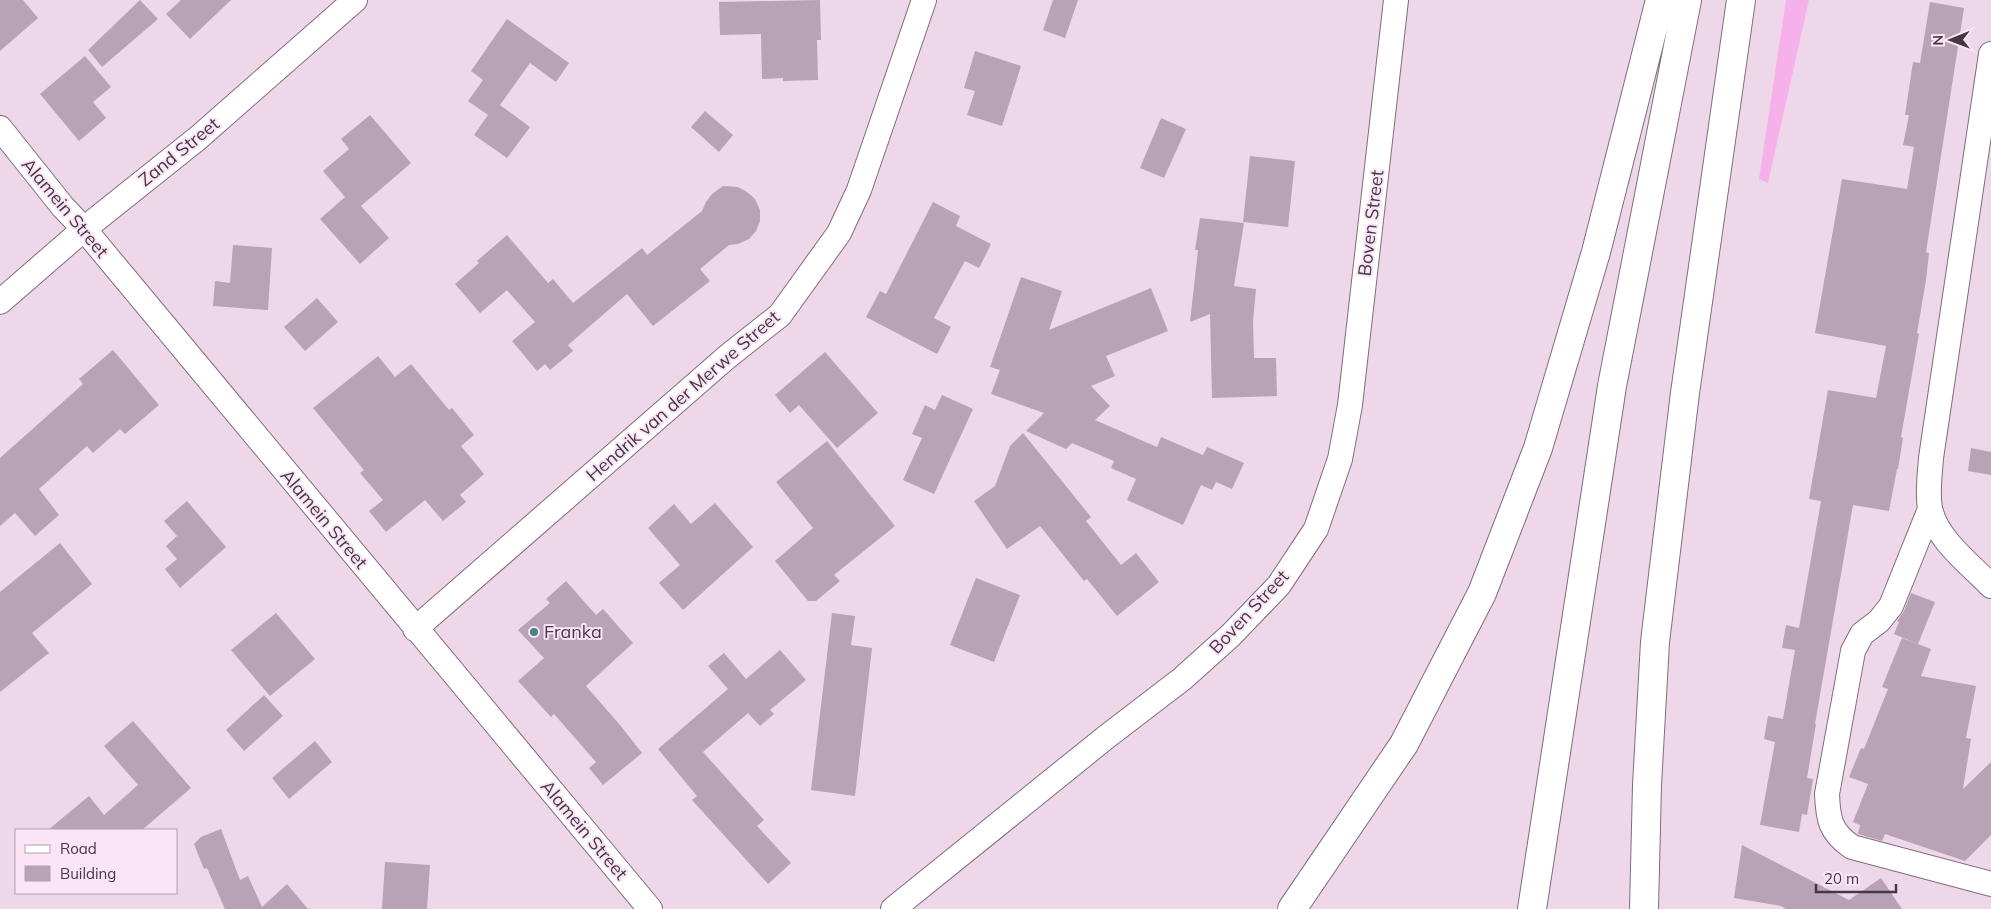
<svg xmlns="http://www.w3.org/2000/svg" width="1991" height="909" viewBox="0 0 1991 909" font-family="Mulish,sans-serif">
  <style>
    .green { fill: #f6b1ea }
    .building { fill: #b9a2b5 }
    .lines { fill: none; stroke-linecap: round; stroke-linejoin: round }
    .minor-casing { stroke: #816c7d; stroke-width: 26 }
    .trunk-casing { stroke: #816c7d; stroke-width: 30 }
    .minor { stroke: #fff; stroke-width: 24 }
    .trunk { stroke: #fff; stroke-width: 28 }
    .poi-dot { fill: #3e8685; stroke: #fce4f7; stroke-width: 2 }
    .labels { text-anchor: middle; stroke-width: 4; stroke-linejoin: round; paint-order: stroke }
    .street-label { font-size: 18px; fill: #423941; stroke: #fce4f7 }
    .poi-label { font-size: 18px; fill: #423941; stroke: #fce4f7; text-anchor: start }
  </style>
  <rect width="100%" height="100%" fill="#efd7ea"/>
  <path class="green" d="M 1786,0 L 1809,0 L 1768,183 L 1759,179 Z"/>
  <path class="building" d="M 0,0 L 23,0 L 38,18 L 0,51 Z
    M 140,0 L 158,19 L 102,67 L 88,50 Z
    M 181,0 L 231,0 L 190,39 L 166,14 Z
    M 820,0 L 821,40 L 817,40 L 818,80 L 783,81 L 783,78 L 762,79 L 761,34 L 720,35 L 719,2 Z
    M 1053,0 L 1078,0 L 1065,38 L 1043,30 Z
    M 1930,2 L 1964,8 L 1926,252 L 1929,253 L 1926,280 L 1917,333 L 1919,334 L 1901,437 L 1903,438 L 1898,469 L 1897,469 L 1889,511 L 1853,505 L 1815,724 L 1816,724 L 1807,778 L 1813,779 L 1807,815 L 1802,814 L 1799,832 L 1760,825 L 1775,742 L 1764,739 L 1768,716 L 1783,719 L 1795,650 L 1782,648 L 1786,625 L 1799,628 L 1821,501 L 1809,499 L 1828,390 L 1876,398 L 1886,346 L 1815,333 L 1842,179 L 1907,189 L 1914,147 L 1903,145 L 1909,115 L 1905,115 L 1913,62 L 1920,63 Z
    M 507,19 L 569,63 L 556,82 L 530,63 L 500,105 L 530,127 L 507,158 L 474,135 L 488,115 L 468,101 L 483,80 L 471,71 Z
    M 975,51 L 1021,66 L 1002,126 L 967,115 L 975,91 L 964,88 Z
    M 85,56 L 111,87 L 93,102 L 106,118 L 79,141 L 40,94 Z
    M 705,111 L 733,135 L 719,152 L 691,127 Z
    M 370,115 L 411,163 L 361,206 L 389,238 L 360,264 L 320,219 L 345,197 L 323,171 L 349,149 L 341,139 Z
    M 1161,118 L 1186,129 L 1164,178 L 1140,168 Z
    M 1250,156 L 1295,161 L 1288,227 L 1243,222 Z
    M 723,186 L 738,187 L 747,192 L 755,199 L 760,210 L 760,221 L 756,231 L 749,239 L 738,244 L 729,245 L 700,269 L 710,281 L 653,326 L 627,294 L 568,345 L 573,351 L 550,370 L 545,364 L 537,371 L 512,341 L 535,322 L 507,290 L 480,313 L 455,284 L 479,263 L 477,261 L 507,235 L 548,283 L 553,279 L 573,303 L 642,248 L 647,255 L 702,211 L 706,202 L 712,194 Z
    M 933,202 L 960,216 L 956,226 L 991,244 L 979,268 L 965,261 L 934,318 L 951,327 L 937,354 L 866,317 L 880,291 L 886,294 Z
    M 1200,218 L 1244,223 L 1234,286 L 1256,289 L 1253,321 L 1254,358 L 1276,358 L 1277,396 L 1212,398 L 1210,314 L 1190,322 L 1198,250 L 1195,250 Z
    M 233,245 L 272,248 L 268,310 L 213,306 L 215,281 L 230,283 Z
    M 1021,277 L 1062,291 L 1049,330 L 1151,288 L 1168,331 L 1106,356 L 1115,376 L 1091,386 L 1110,406 L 1095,420 L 1157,447 L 1161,437 L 1203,455 L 1207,447 L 1244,463 L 1232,489 L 1216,482 L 1212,490 L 1201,485 L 1183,525 L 1127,500 L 1136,479 L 1111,468 L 1114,461 L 1072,443 L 1066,449 L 1026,431 L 1044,413 L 991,394 L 1000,370 L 990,367 Z
    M 317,298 L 338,322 L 305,351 L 284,327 Z
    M 113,350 L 159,405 L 125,434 L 120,429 L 93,453 L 87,446 L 39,489 L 59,515 L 35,536 L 15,513 L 0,526 L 0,458 L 83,384 L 79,379 Z
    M 825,352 L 878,413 L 837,448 L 799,405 L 790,413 L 775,395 Z
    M 378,356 L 395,377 L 411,364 L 449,410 L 452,408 L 474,435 L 461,446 L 484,474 L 460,495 L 466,502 L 443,521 L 425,500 L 386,532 L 369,511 L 383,500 L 360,473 L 364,470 L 313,408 Z
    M 942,395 L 973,409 L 934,494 L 903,480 L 922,438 L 912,434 L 925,405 L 935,410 Z
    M 1023,433 L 1091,517 L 1086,521 L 1121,565 L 1136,553 L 1159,582 L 1117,616 L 1087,579 L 1084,581 L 1040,526 L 1007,549 L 974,501 L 995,486 L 1010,446 Z
    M 827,441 L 895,526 L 834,575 L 840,581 L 816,601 L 808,601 L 775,561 L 813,528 L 776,482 Z
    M 1971,448 L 1991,452 L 1991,475 L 1968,471 Z
    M 187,501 L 226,547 L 180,588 L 165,569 L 177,559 L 166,546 L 177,536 L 164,521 Z
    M 715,503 L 753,547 L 683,610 L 659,583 L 680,565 L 648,528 L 674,504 L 691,524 Z
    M 60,543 L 92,584 L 32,633 L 49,653 L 0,692 L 0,592 Z
    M 976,578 L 1020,595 L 994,662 L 950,645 Z
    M 566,581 L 596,615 L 603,609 L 633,643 L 586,686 L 620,725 L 642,753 L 603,785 L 589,768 L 596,762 L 554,714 L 551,717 L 518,681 L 544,658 L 518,630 L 550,603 L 546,599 Z
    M 1911,593 L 1935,602 L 1918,644 L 1894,634 L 1899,622 L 1897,621 L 1904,611 Z
    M 276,613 L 315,659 L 270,696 L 231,650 Z
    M 832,613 L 855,616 L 851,645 L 872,648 L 855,796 L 811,790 Z
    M 1902,638 L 1931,649 L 1921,676 L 1976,686 L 1966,738 L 1971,739 L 1963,789 L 1991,762 L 1991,835 L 1965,861 L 1885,834 L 1882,841 L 1858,834 L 1860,825 L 1853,822 L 1868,784 L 1849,777 L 1861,748 L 1864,749 L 1888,689 L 1882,687 Z
    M 780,650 L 806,680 L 770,710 L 774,714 L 760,726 L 748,713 L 703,752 L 764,820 L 757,826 L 791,863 L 768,884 L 692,800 L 697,796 L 658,749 L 728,689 L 708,666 L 724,653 L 746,679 Z
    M 264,695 L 283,716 L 244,751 L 226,730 Z
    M 133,721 L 191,788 L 142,830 L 48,830 L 89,796 L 104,815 L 138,785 L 104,746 Z
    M 315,741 L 332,762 L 289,799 L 272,778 Z
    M 221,829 L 240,880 L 248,876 L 262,907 L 287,884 L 308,909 L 225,909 L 207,868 L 204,869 L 194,844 L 201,837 Z
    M 1742,845 L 1849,900 L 1881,878 L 1902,909 L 1786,909 L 1781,906 L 1734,898 Z
    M 385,862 L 430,865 L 427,909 L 382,909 Z"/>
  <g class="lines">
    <defs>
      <path id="minor" d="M 1991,54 L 1931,458 C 1930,474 1927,492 1930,508 C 1936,539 1970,564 1991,586
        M 0,128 L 63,207 L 84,229 L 650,909
        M 0,302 L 84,229 L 198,138 L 355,0
        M 1930,509 L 1891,606 L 1879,621 L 1862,634 L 1853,651 L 1827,794 C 1828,819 1830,832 1852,847 L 1991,884
        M 415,629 L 727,357 L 780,315 L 839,233 L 859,190 L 924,0
        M 893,909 L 1105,738 L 1182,679 L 1231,635 L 1279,585 L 1316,529 L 1340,459 L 1350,405 L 1396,0"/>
      <path id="trunk" d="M 1292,909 L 1404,744 L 1482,593 L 1538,448 L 1596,252 L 1660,0
        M 1532,909 L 1612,386 L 1687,0
        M 1644,909 L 1647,785 L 1655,642 L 1685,393 L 1741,0"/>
    </defs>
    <use href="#minor" class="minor-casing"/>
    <use href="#trunk" class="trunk-casing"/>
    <use href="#minor" class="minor"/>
    <use href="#trunk" class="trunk"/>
  </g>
  <circle class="poi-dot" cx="534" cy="632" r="5"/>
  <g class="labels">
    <g class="street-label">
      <text transform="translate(179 152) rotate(-39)" y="6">Zand Street</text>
      <text transform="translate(65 208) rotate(50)" y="6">Alamein Street</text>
      <text transform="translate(1371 223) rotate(-83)" y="6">Boven Street</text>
      <text transform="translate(683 396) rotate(-41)" y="6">Hendrik van der Merwe Street</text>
      <text transform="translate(324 519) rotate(50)" y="6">Alamein Street</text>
      <text transform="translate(1249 612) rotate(-47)" y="6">Boven Street</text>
      <text transform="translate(584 830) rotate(50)" y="6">Alamein Street</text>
    </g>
    <g class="poi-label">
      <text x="544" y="638">Franka</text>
    </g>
  </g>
  <rect x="15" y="829" width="162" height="65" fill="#fce4f7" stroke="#b2a0ae"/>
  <rect x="25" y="845" width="25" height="8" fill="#ffffff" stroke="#b2a0ae"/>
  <text x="60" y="854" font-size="15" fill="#423941">Road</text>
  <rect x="25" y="866" width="25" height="15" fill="#b9a2b5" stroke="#b2a0ae"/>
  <text x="60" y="879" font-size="15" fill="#423941">Building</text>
  <g transform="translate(1951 40) rotate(269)" stroke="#fce4f7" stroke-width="4" paint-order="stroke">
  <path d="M0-4L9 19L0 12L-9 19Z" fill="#423941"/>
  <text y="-8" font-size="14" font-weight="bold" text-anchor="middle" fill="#423941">N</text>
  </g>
  <path d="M1816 884v8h80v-8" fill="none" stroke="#423941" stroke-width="2.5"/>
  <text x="1824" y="884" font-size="15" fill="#423941" stroke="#fce4f7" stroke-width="4" paint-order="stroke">20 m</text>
</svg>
